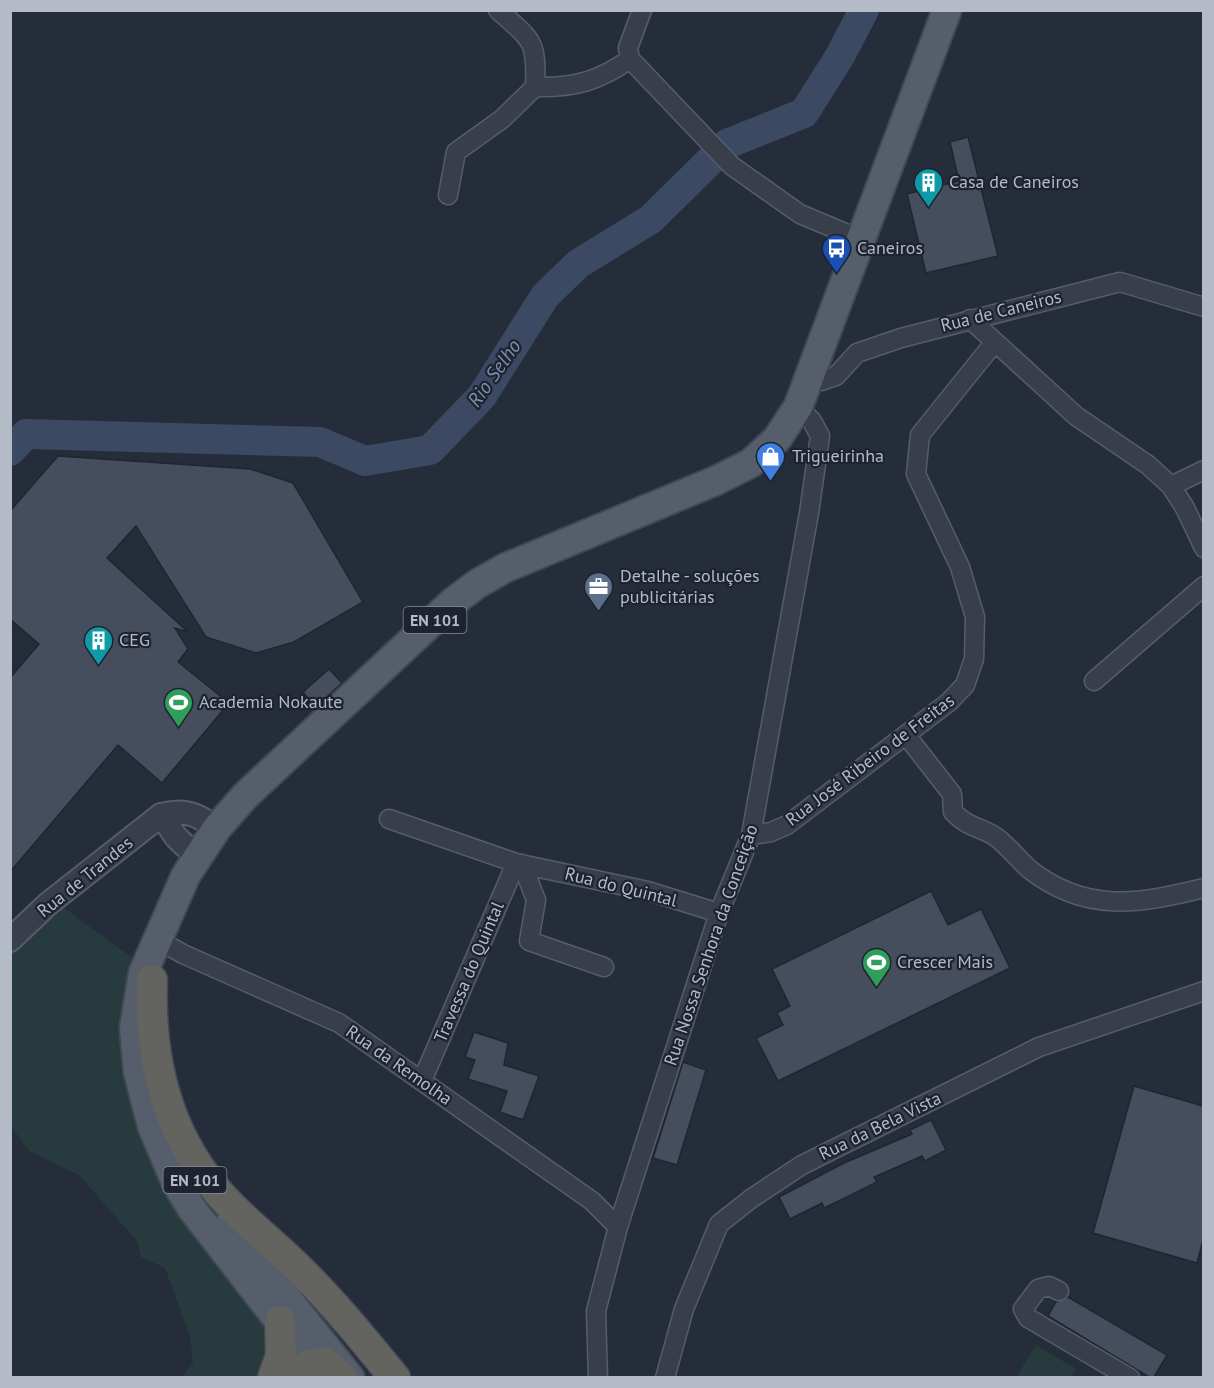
<svg xmlns="http://www.w3.org/2000/svg" width="1214" height="1388" viewBox="0 0 1214 1388" font-family="'PT Sans',sans-serif">
  <style>
    .green { fill: #273a3d }
    .lines { fill: none; stroke-linecap: round; stroke-linejoin: round }
    .river { stroke: #3b4963; stroke-width: 30 }
    .building { fill: #464e5e; stroke: #1f2632; stroke-width: 1.5 }
    .minor-casing { stroke: #565d69; stroke-width: 21 }
    .tertiary-casing { stroke: #565d69; stroke-width: 26 }
    .primary-casing { stroke: #414854; stroke-width: 32 }
    .trunk-casing { stroke: #434a56; stroke-width: 33 }
    .minor { stroke: #383f4b; stroke-width: 18 }
    .tertiary { stroke: #383f4b; stroke-width: 22 }
    .primary { stroke: #565e6b; stroke-width: 28 }
    .trunk { stroke: #636360; stroke-width: 30 }
    .labels { text-anchor: middle; stroke-width: 4.5; stroke-linejoin: round; paint-order: stroke }
    .shield { fill: #1d2430; stroke: #878d99; stroke-width: 1.5 }
    .shield-label { font-size: 16px; font-weight: bold; fill: #b4bac6 }
    .poi-label { font-size: 18px; fill: #b4bac6; stroke: #1d2430; text-anchor: start }
    .street-label { font-size: 18px; fill: #b4bac6; stroke: #1d2430 }
    .water-label { font-size: 20px; font-style: italic; fill: #7d8eac; stroke: #1d2430 }
  </style>
  <rect width="100%" height="100%" fill="#252d3b"/>
  <path class="green" d="M 60,905 L 138,962 L 131,1089 L 251,1297 L 269,1336 L 262,1377 L 182,1377 L 193,1363 L 190,1337 L 165,1268 L 141,1257 L 137,1241 L 79,1175 L 29,1151 L 11,1126 L 10,947 Z
    M 1036,1345 L 1076,1369 L 1072,1377 L 1016,1377 Z"/>
  <g class="lines">
    <path class="river" d="M 10,451 L 26,434 L 320,442 L 365,461 L 430,450 L 482,396 L 545,296 L 578,264 L 651,219 L 727,144 L 804,113 L 840,56 L 864,10"/>
  </g>
  <path class="building" d="M 968,137 L 998,256 L 926,273 L 907,194 L 959,181 L 950,142 Z
    M 58,456 L 250,469 L 293,483 L 363,602 L 294,642 L 256,653 L 206,637 L 136,526 L 107,558 L 188,632 L 175,628 L 188,649 L 178,662 L 229,703 L 162,783 L 118,745 L 10,872 L 10,678 L 39,644 L 10,619 L 10,511 Z
    M 329,669 L 342,683 L 315,708 L 303,692 Z
    M 931,891 L 948,925 L 981,909 L 1010,968 L 778,1081 L 756,1038 L 783,1025 L 777,1013 L 790,1006 L 772,969 Z
    M 474,1032 L 508,1043 L 504,1065 L 539,1076 L 523,1120 L 500,1112 L 507,1091 L 468,1079 L 475,1060 L 465,1057 Z
    M 683,1062 L 706,1070 L 677,1165 L 653,1158 Z
    M 1134,1086 L 1203,1106 L 1203,1240 L 1197,1263 L 1093,1233 Z
    M 931,1120 L 946,1150 L 925,1161 L 922,1156 L 874,1177 L 877,1182 L 845,1198 L 824,1208 L 822,1203 L 790,1219 L 779,1197 L 844,1163 L 912,1134 L 910,1130 Z
    M 1068,1297 L 1167,1355 L 1154,1377 L 1149,1377 L 1048,1316 L 1056,1302 Z"/>
  <g class="lines">
    <defs>
      <path id="minor" d="M 498,10 C 532,41 537,39 535,87 C 574,88 599,81 630,59
        M 642,10 L 628,48 L 630,59 L 732,166 L 800,214 L 862,240
        M 448,195 L 456,152 L 502,119 L 535,87
        M 970,319 L 1076,416 L 1148,465 L 1171,486 L 1185,508 L 1204,548
        M 809,377 L 821,381 L 836,376 L 857,353 L 901,338 L 1120,282 L 1204,307
        M 1171,486 L 1204,470
        M 1094,681 L 1204,586
        M 906,735 L 952,794 L 953,812 C 970,829 979,826 996,837 C 1008,846 1018,859 1029,869 C 1086,914 1139,904 1204,888
        M 389,819 L 516,863 L 648,891 L 719,913
        M 751,835 L 771,832 L 787,825 L 949,702 L 965,685 L 974,659 L 975,617 L 960,567 L 916,474 L 920,435 L 994,343
        M 522,864 L 536,900 L 529,941 L 604,967
        M 158,940 L 183,954 L 339,1023 L 592,1201 L 618,1227
        M 422,1081 L 516,863
        M 1059,1291 L 1049,1286 L 1038,1289 L 1023,1309 L 1028,1318 L 1130,1378
        M 598,1378 L 596,1311 L 618,1227 L 719,913 L 751,835 L 809,513 L 820,436 L 812,421 L 798,407
        M 665,1378 L 684,1309 L 719,1224 L 752,1198 L 802,1165 L 1039,1047 L 1204,991"/>
      <path id="tertiary" d="M 161,815 L 176,837 L 197,857
        M 10,940 L 48,904 L 161,815 C 186,809 196,814 217,828"/>
      <path id="primary" d="M 229,1225 L 350,1378
        M 323,1378 L 192,1209 L 176,1183 L 152,1126 L 138,1072 L 134,1028 L 143,973 L 186,875 L 217,828 L 245,796 L 453,602 L 477,584 L 505,568 L 715,481 L 751,463 L 777,439 L 798,407 L 947,10"/>
      <path id="trunk" d="M 152,980 C 149,1058 166,1132 218,1192 C 242,1220 272,1242 298,1268 C 333,1302 364,1340 395,1378
        M 273,1378 L 281,1355 L 280,1321
        M 289,1378 L 307,1366 L 324,1362 L 342,1378"/>
    </defs>
    <use href="#minor" class="minor-casing"/>
    <use href="#tertiary" class="tertiary-casing"/>
    <use href="#primary" class="primary-casing"/>
    <use href="#trunk" class="trunk-casing"/>
    <use href="#minor" class="minor"/>
    <use href="#tertiary" class="tertiary"/>
    <use href="#primary" class="primary"/>
    <use href="#trunk" class="trunk"/>
  </g>
  <defs>
    <symbol id="building-pin" viewBox="-11 -11 22 30"><path d="M0 17L-7.5 6A9.5 9.5 0 1 1 7.5 6Z" fill="#0f9aa8" stroke="#1d2430"/><path d="M-4-6H4V6H1V3H-1V6H-4ZM-2.5-4.3h1.7v1.8h-1.7ZM.8-4.3h1.7v1.8H.8ZM-2.5-1h1.7V.8h-1.7ZM.8-1h1.7V.8H.8Z" fill="#fff"/></symbol>
    <symbol id="bus-pin" viewBox="-11 -11 22 30"><path d="M0 17L-7.5 6A9.5 9.5 0 1 1 7.5 6Z" fill="#1a4fb4" stroke="#1d2430"/><path d="M-5-6H5V4H4V6H2V4H-2V6H-4V4H-5ZM-3.5-4V0h7V-4ZM-3.5 1.2v1.5H-2V1.2ZM2 1.2v1.5H3.5V1.2Z" fill="#fff"/></symbol>
    <symbol id="shop-pin" viewBox="-11 -11 22 30"><path d="M0 17L-7.5 6A9.5 9.5 0 1 1 7.5 6Z" fill="#3f7fe0" stroke="#1d2430"/><path d="M-5-2.5h2.3a2.7 3.5 0 0 1 5.4 0H5L5.5 6h-11ZM-1.5-2.5h3a1.5 2.3 0 0 0-3 0Z" fill="#fff"/></symbol>
    <symbol id="office-pin" viewBox="-11 -11 22 30"><path d="M0 17L-7.5 6A9.5 9.5 0 1 1 7.5 6Z" fill="#5c6f8a" stroke="#1d2430"/><path d="M-6-3h4V-5.5h4V-3h4V5H-6ZM-1-4.5V-3h2v-1.5ZM-6 0V1H6V0Z" fill="#fff"/></symbol>
    <symbol id="stadium-pin" viewBox="-11 -11 22 30"><path d="M0 17L-7.5 6A9.5 9.5 0 1 1 7.5 6Z" fill="#2e9e5b" stroke="#1d2430"/><path d="M0-5a6.5 5 0 1 0 0 10a6.5 5 0 1 0 0-10ZM-3.5-1.8h7v3.6h-7Z" fill="#fff"/></symbol>
  </defs>
  <g fill-rule="evenodd">
    <use href="#building-pin" x="912" y="166" width="33" height="45"/>
    <use href="#bus-pin" x="820" y="232" width="33" height="45"/>
    <use href="#shop-pin" x="754" y="440" width="33" height="45"/>
    <use href="#office-pin" x="582" y="570" width="33" height="45"/>
    <use href="#building-pin" x="82" y="624" width="33" height="45"/>
    <use href="#stadium-pin" x="162" y="686" width="33" height="45"/>
    <use href="#stadium-pin" x="860" y="946" width="33" height="45"/>
  </g>
  <g class="labels">
    <g class="shield">
      <rect x="403.5" y="607" width="63" height="26" rx="4.5"/>
      <rect x="163.5" y="1167" width="63" height="26" rx="4.5"/>
    </g>
    <g class="shield-label">
      <text x="435" y="626">EN 101</text>
      <text x="195" y="1186">EN 101</text>
    </g>
    <g class="poi-label">
      <text x="949" y="188">Casa de Caneiros</text>
      <text x="857" y="254">Caneiros</text>
      <text x="792" y="462">Trigueirinha</text>
      <text x="620" y="582">Detalhe - soluções<tspan x="620" dy="21">publicitárias</tspan></text>
      <text x="119" y="646">CEG</text>
      <text x="199" y="708">Academia Nokaute</text>
      <text x="897" y="968">Crescer Mais</text>
    </g>
    <g class="street-label">
      <text transform="translate(1001 311) rotate(-14)" y="6">Rua de Caneiros</text>
      <text transform="translate(870 760) rotate(-37)" y="6">Rua José Ribeiro de Freitas</text>
      <text transform="translate(85 877) rotate(-39)" y="6">Rua de Trandes</text>
      <text transform="translate(621 887) rotate(14)" y="6">Rua do Quintal</text>
      <text transform="translate(711 945) rotate(-71)" y="6">Rua Nossa Senhora da Conceição</text>
      <text transform="translate(469 972) rotate(-67)" y="6">Travessa do Quintal</text>
      <text transform="translate(399 1065) rotate(35)" y="6">Rua da Remolha</text>
      <text transform="translate(880 1126) rotate(-26)" y="6">Rua da Bela Vista</text>
    </g>
    <g class="water-label">
      <text transform="translate(494 373) rotate(-55)" y="7">Rio Selho</text>
    </g>
  </g>
  <rect width="1214" height="1388" fill="none" stroke="#b4bac6" stroke-width="24"/>
</svg>
